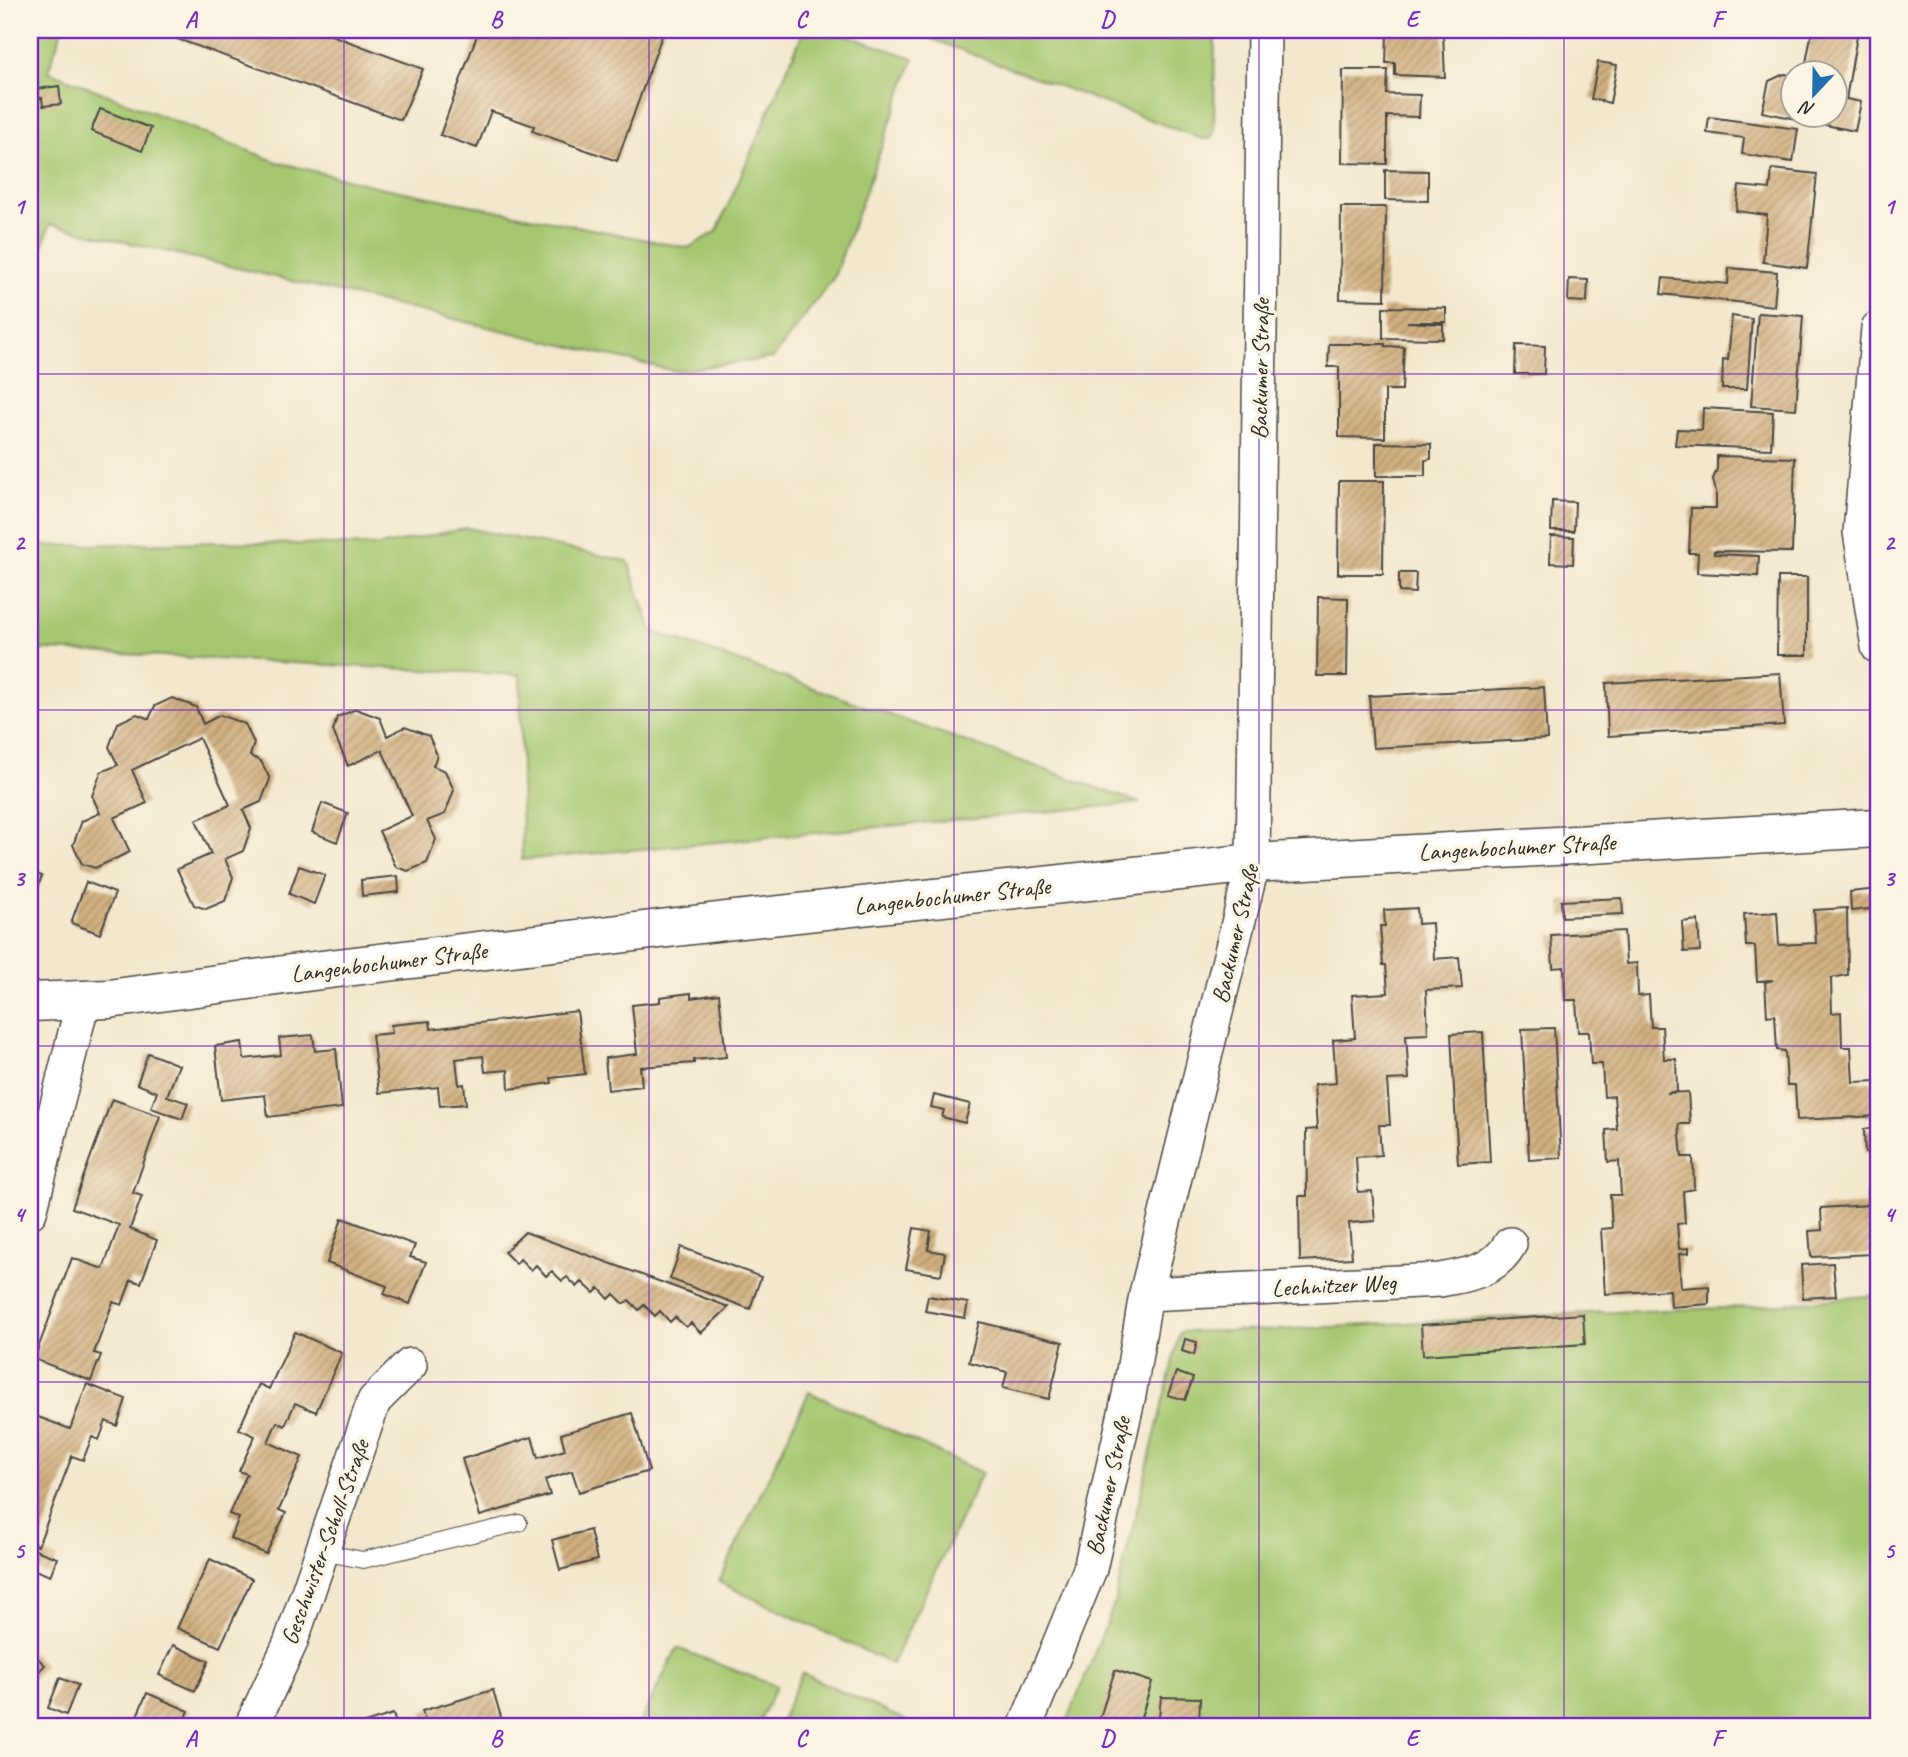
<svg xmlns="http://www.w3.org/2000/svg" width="1908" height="1757" viewBox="0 0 1908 1757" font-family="Caveat,sans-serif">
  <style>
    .grass { fill: #a6c76f; stroke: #68794d; stroke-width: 2 }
    .building { fill: url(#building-hatch) }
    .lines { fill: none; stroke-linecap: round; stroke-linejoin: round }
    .service-casing { stroke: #494743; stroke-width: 18 }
    .minor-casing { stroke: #494743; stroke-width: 36 }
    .tertiary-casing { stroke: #494743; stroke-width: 41 }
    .service { stroke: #fff; stroke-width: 16 }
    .minor { stroke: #fff; stroke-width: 33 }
    .tertiary { stroke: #fff; stroke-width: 38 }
    .grid { fill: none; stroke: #7b2cbf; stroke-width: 2; stroke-opacity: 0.55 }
    .labels { text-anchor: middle; stroke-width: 7; stroke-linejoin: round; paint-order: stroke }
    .street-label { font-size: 24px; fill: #2b2b2b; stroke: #fcf5e5 }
    .neatline { fill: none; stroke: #7b2cbf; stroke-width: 2.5 }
    .grid-label { font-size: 23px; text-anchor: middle; font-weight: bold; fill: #7b2cbf }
  </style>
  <defs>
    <pattern id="building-hatch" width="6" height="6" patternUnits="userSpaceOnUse" patternTransform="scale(1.75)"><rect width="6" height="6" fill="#d2b081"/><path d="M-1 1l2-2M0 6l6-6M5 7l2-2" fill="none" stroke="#ab8f6a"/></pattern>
  </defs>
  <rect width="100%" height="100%" fill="#fcf5e5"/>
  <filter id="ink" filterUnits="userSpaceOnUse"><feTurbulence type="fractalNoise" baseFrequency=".0143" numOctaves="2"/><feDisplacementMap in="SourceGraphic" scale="14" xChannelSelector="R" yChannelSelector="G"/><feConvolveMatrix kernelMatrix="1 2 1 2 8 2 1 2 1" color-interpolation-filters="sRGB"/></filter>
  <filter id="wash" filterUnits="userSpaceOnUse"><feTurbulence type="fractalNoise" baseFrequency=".00686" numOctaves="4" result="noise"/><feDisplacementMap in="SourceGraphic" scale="28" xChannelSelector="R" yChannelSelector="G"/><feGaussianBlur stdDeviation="1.57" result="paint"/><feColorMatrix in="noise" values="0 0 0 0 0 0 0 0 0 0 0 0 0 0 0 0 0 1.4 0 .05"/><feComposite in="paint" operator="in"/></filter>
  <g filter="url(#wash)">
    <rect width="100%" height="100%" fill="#f3e8cd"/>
    <path class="grass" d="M 30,30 L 62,30 L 48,71 L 277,162 L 379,187 L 688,248 L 717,231 L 804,30 L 831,30 L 914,58 L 834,277 L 773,358 L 674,371 L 50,224 L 30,285 Z
      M 907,30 L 1215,30 L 1214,133 L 1210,139 L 1202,139 Z
      M 467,528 L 628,561 L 652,631 L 1140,803 L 522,860 L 520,675 L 30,649 L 30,544 L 33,546 L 220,542 L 379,546 Z
      M 1878,1295 L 1878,1727 L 1065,1727 L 1114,1604 L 1180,1332 L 1278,1330 L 1587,1313 L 1749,1307 Z
      M 809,1392 L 982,1473 L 892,1664 L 719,1582 Z
      M 677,1648 L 776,1686 L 757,1727 L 638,1727 Z
      M 802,1673 L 913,1724 L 911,1727 L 778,1727 Z"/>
    <g id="blocks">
      <path class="building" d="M 153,30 L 318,30 L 423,69 L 401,120 Z
        M 479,30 L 664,30 L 617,161 L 532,131 L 534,126 L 491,111 L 477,148 L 440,135 Z
        M 1812,30 L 1857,36 L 1846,99 L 1861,102 L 1855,131 L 1762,112 L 1769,81 L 1784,74 L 1792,75 L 1792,116 L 1835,116 L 1835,74 L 1804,74 Z
        M 1387,33 L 1443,34 L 1445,77 L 1395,75 L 1395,63 L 1386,63 Z
        M 1598,62 L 1617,65 L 1610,103 L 1591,99 Z
        M 1343,70 L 1388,70 L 1387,94 L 1420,95 L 1419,117 L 1387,116 L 1387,164 L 1342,163 Z
        M 59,86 L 61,104 L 43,106 L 42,98 L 38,98 L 37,89 Z
        M 100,109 L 151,128 L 142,151 L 91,131 Z
        M 1709,117 L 1798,129 L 1793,162 L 1742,154 L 1744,138 L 1707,133 Z
        M 1772,169 L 1817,174 L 1807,268 L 1763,262 L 1767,215 L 1736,211 L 1739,186 L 1770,189 Z
        M 1385,170 L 1428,171 L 1428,201 L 1385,200 Z
        M 1341,207 L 1386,207 L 1385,300 L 1340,299 Z
        M 1729,268 L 1777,272 L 1774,306 L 1661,294 L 1663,278 L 1728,284 Z
        M 1569,279 L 1588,280 L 1587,302 L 1568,301 Z
        M 1383,307 L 1446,308 L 1446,322 L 1407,322 L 1443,324 L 1443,339 L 1383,338 Z
        M 1758,313 L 1803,316 L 1796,409 L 1751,406 Z
        M 1732,316 L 1752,319 L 1747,389 L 1722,389 L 1723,359 L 1728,360 Z
        M 1329,344 L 1385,344 L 1385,346 L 1404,347 L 1402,390 L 1385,390 L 1385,438 L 1339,437 L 1339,367 L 1328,367 Z
        M 1516,345 L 1545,346 L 1544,374 L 1515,374 Z
        M 1703,408 L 1773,412 L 1771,449 L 1675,445 L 1677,429 L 1702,430 Z
        M 1376,443 L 1431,444 L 1431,459 L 1425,460 L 1425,476 L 1376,476 Z
        M 1717,456 L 1795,458 L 1792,552 L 1714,551 L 1714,554 L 1759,556 L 1758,576 L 1697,573 L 1698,553 L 1689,553 L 1691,508 L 1716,508 L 1716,491 L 1713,479 L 1717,469 Z
        M 1339,481 L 1384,481 L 1383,574 L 1338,574 Z
        M 1552,501 L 1575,502 L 1574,531 L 1551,531 Z
        M 1551,536 L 1574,537 L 1573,564 L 1550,563 Z
        M 1399,573 L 1416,573 L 1415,593 L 1399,592 Z
        M 1778,577 L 1807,577 L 1807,655 L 1777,655 Z
        M 1318,597 L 1348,598 L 1347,676 L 1317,676 Z
        M 1780,673 L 1784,725 L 1608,736 L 1606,683 Z
        M 1544,687 L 1547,739 L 1373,748 L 1369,696 Z
        M 172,698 L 196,707 L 203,724 L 220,715 L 245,724 L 254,743 L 250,756 L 261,761 L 270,779 L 261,802 L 243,810 L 251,828 L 243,851 L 225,859 L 233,877 L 225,901 L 206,909 L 194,905 L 177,869 L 211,854 L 196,820 L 230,805 L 199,738 L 132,770 L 147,803 L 114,818 L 130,852 L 95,868 L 82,864 L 73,845 L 82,821 L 100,813 L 92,796 L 101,772 L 118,765 L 109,747 L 118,723 L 137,714 L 149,719 L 155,706 Z
        M 356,709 L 380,718 L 387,736 L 405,727 L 429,736 L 437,755 L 433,766 L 445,771 L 454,790 L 445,814 L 427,821 L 436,839 L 427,863 L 408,871 L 396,867 L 379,831 L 412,816 L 382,750 L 348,766 L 333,731 L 337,717 Z
        M 322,803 L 348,813 L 337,842 L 312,832 Z
        M 299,866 L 325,875 L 314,904 L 289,894 Z
        M 30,871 L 42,876 L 30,908 Z
        M 398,876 L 399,892 L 362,896 L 361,880 Z
        M 86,882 L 115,893 L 100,934 L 71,923 Z
        M 1878,889 L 1878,908 L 1851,911 L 1850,892 Z
        M 1622,898 L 1623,914 L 1562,917 L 1561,901 Z
        M 1417,908 L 1418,924 L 1432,923 L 1434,959 L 1459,957 L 1462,988 L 1426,990 L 1428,1034 L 1406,1035 L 1409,1079 L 1387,1080 L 1390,1125 L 1379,1125 L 1381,1155 L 1356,1157 L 1358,1192 L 1372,1191 L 1375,1221 L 1349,1223 L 1352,1258 L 1300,1261 L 1299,1196 L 1307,1196 L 1306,1130 L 1317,1129 L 1314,1085 L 1336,1083 L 1333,1040 L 1355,1038 L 1352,995 L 1388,993 L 1386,965 L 1383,965 L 1380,926 L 1385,926 L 1384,910 Z
        M 1847,908 L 1848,975 L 1831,978 L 1832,1013 L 1841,1012 L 1842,1047 L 1851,1047 L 1853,1082 L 1878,1081 L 1878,1116 L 1797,1120 L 1795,1085 L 1787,1085 L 1785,1051 L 1777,1050 L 1775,1015 L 1767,1016 L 1765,982 L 1773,980 L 1757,981 L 1755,946 L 1746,946 L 1744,914 L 1777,912 L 1779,945 L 1816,943 L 1814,910 Z
        M 1698,920 L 1700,951 L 1684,952 L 1682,922 Z
        M 1624,931 L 1626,964 L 1637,963 L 1638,996 L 1649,995 L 1651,1027 L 1662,1027 L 1664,1059 L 1676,1059 L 1677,1091 L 1667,1093 L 1688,1092 L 1690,1124 L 1679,1124 L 1682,1157 L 1693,1157 L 1694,1189 L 1683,1191 L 1685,1223 L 1677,1224 L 1679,1249 L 1689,1248 L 1689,1253 L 1679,1254 L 1681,1288 L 1709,1286 L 1709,1304 L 1671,1307 L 1670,1290 L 1605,1294 L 1601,1229 L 1612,1228 L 1610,1195 L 1621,1195 L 1619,1161 L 1608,1162 L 1606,1130 L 1617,1129 L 1614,1096 L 1604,1097 L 1602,1064 L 1591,1064 L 1589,1032 L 1578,1032 L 1576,1000 L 1565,1000 L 1564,967 L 1553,968 L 1551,935 Z
        M 691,993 L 691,998 L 719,994 L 726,1057 L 694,1060 L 694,1063 L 640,1067 L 642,1086 L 608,1090 L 605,1058 L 637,1054 L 632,1005 L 660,1002 L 660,997 Z
        M 577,1011 L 585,1074 L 551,1078 L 552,1083 L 509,1089 L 508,1070 L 485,1072 L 483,1056 L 456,1059 L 459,1085 L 464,1084 L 466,1104 L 440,1106 L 438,1087 L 379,1093 L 372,1035 L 392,1033 L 391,1025 L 430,1021 L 431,1029 Z
        M 1554,1028 L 1561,1158 L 1529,1160 L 1522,1029 Z
        M 1483,1032 L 1490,1162 L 1458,1164 L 1451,1034 Z
        M 313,1035 L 315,1051 L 336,1049 L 342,1108 L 268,1117 L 265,1095 L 221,1100 L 215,1046 L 242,1042 L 244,1059 L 281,1055 L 279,1038 Z
        M 148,1053 L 179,1065 L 167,1096 L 188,1103 L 182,1119 L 151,1108 L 157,1092 L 137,1084 Z
        M 934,1095 L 970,1104 L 965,1123 L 942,1117 L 944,1110 L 931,1107 Z
        M 112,1099 L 160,1116 L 133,1193 L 142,1196 L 130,1229 L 157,1240 L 141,1283 L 131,1280 L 122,1305 L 113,1302 L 94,1353 L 101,1355 L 91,1381 L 34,1359 L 72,1258 L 103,1269 L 119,1225 L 72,1208 Z
        M 1864,1129 L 1878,1129 L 1878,1152 L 1865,1153 Z
        M 1878,1188 L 1878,1260 L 1872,1260 L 1872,1254 L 1811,1257 L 1809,1231 L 1822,1230 L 1821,1208 L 1868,1205 L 1867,1189 Z
        M 342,1218 L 415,1245 L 410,1257 L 426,1262 L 410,1304 L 384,1294 L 387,1286 L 327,1263 Z
        M 914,1228 L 931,1231 L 928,1250 L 945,1253 L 941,1275 L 906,1269 Z
        M 525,1232 L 729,1307 L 701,1333 L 691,1323 L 686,1327 L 675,1317 L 670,1322 L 660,1311 L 655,1316 L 644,1305 L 639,1310 L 629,1300 L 624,1304 L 614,1294 L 609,1299 L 599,1288 L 594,1293 L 582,1282 L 577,1287 L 567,1277 L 562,1281 L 552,1271 L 546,1276 L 536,1265 L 531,1270 L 520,1259 L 516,1264 L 504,1252 Z
        M 681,1247 L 761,1277 L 750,1309 L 670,1279 Z
        M 1833,1263 L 1836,1296 L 1803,1298 L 1801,1265 Z
        M 928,1296 L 968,1303 L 965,1318 L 925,1311 Z
        M 1583,1314 L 1585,1344 L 1423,1355 L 1421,1325 Z
        M 979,1322 L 1063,1342 L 1049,1399 L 1003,1388 L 1007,1372 L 969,1362 Z
        M 295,1332 L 342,1353 L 316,1412 L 295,1403 L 285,1426 L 277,1422 L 268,1442 L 302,1457 L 279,1510 L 286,1513 L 266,1554 L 230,1538 L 239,1518 L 229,1514 L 247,1474 L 239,1471 L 255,1436 L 239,1429 L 259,1384 L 269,1389 Z
        M 1185,1339 L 1197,1342 L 1194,1355 L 1182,1351 Z
        M 1176,1372 L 1193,1378 L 1185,1400 L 1168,1395 Z
        M 87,1384 L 126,1399 L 117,1426 L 106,1421 L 99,1440 L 92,1437 L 83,1460 L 72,1456 L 38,1546 L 30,1542 L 30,1422 L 33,1415 L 70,1429 Z
        M 632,1413 L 649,1471 L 579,1492 L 572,1471 L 545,1480 L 550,1495 L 480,1516 L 462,1459 L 532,1437 L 538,1458 L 565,1450 L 561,1434 Z
        M 590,1530 L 597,1560 L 560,1570 L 552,1540 Z
        M 30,1548 L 57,1558 L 50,1576 L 30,1568 Z
        M 210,1559 L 252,1579 L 220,1647 L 177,1628 Z
        M 173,1645 L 209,1661 L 195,1691 L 159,1675 Z
        M 30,1651 L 45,1665 L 30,1681 Z
        M 1115,1670 L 1152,1682 L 1138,1727 L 1097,1727 Z
        M 60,1678 L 78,1685 L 66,1715 L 48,1708 Z
        M 493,1690 L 504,1727 L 427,1727 L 422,1711 Z
        M 147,1693 L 189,1711 L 182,1727 L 132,1727 Z
        M 1161,1697 L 1200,1698 L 1199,1727 L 1158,1727 Z
        M 393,1714 L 397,1727 L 352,1727 Z"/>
    </g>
  </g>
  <g filter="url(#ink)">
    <use href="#blocks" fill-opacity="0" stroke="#494743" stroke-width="2"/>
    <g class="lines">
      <defs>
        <path id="service" d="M 322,1552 L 363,1560 L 519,1523"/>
        <path id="minor" d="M 1878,328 L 1860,532 L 1878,647
          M 30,1212 L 83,1001
          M 1146,1294 L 1440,1280 C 1468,1275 1495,1271 1510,1244
          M 251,1727 L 290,1644 L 374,1401 L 410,1365
          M 1025,1727 L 1090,1569 L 1129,1395 L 1146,1294 L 1253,863 L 1264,30"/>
        <path id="tertiary" d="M 30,1002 L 109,999 L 313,971 L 734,920 L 1253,863 L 1878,828"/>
      </defs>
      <use href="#service" class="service-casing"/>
      <use href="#minor" class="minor-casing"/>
      <use href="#tertiary" class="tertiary-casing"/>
      <use href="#service" class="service"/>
      <use href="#minor" class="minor"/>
      <use href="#tertiary" class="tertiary"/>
    </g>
  </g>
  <path class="grid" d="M 344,30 L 344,1727M 649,30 L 649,1727M 954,30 L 954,1727M 1259,30 L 1259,1727M 1564,30 L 1564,1727M 30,374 L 1878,374M 30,710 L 1878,710M 30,1046 L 1878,1046M 30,1382 L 1878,1382"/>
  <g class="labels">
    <g class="street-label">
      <text transform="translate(1260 369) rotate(-89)" y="8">Backumer Straße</text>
      <text transform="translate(1517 847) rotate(-3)" y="8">Langenbochumer Straße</text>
      <text transform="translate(952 896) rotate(-6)" y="8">Langenbochumer Straße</text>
      <text transform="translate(1235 934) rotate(-77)" y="8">Backumer Straße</text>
      <text transform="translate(389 962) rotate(-7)" y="8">Langenbochumer Straße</text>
      <text transform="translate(1334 1285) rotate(-3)" y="8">Lechnitzer Weg</text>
      <text transform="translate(1108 1486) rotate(-78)" y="8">Backumer Straße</text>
      <text transform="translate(325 1542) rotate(-70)" y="8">Geschwister-Scholl-Straße</text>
    </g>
  </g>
  <rect width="1908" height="1757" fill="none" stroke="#fcf5e5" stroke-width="77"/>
  <g transform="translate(1814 94) rotate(202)"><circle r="33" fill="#fcf5e5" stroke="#a8a49b" stroke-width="2"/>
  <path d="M0-5L12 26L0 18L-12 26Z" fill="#1f6fb2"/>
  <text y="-10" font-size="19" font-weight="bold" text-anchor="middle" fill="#2b2b2b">N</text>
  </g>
  <rect x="38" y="38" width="1832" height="1680" class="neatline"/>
  <g class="grid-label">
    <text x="191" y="27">A</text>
    <text x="496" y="27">B</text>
    <text x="801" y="27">C</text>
    <text x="1107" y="27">D</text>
    <text x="1412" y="27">E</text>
    <text x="1717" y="27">F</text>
    <text x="19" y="214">1</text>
    <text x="1889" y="214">1</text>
    <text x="19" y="550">2</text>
    <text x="1889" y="550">2</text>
    <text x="19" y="886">3</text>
    <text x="1889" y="886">3</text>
    <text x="19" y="1222">4</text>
    <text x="1889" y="1222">4</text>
    <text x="19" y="1558">5</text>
    <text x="1889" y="1558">5</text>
    <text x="191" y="1746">A</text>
    <text x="496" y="1746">B</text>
    <text x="801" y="1746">C</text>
    <text x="1107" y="1746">D</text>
    <text x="1412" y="1746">E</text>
    <text x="1717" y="1746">F</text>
  </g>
</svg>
